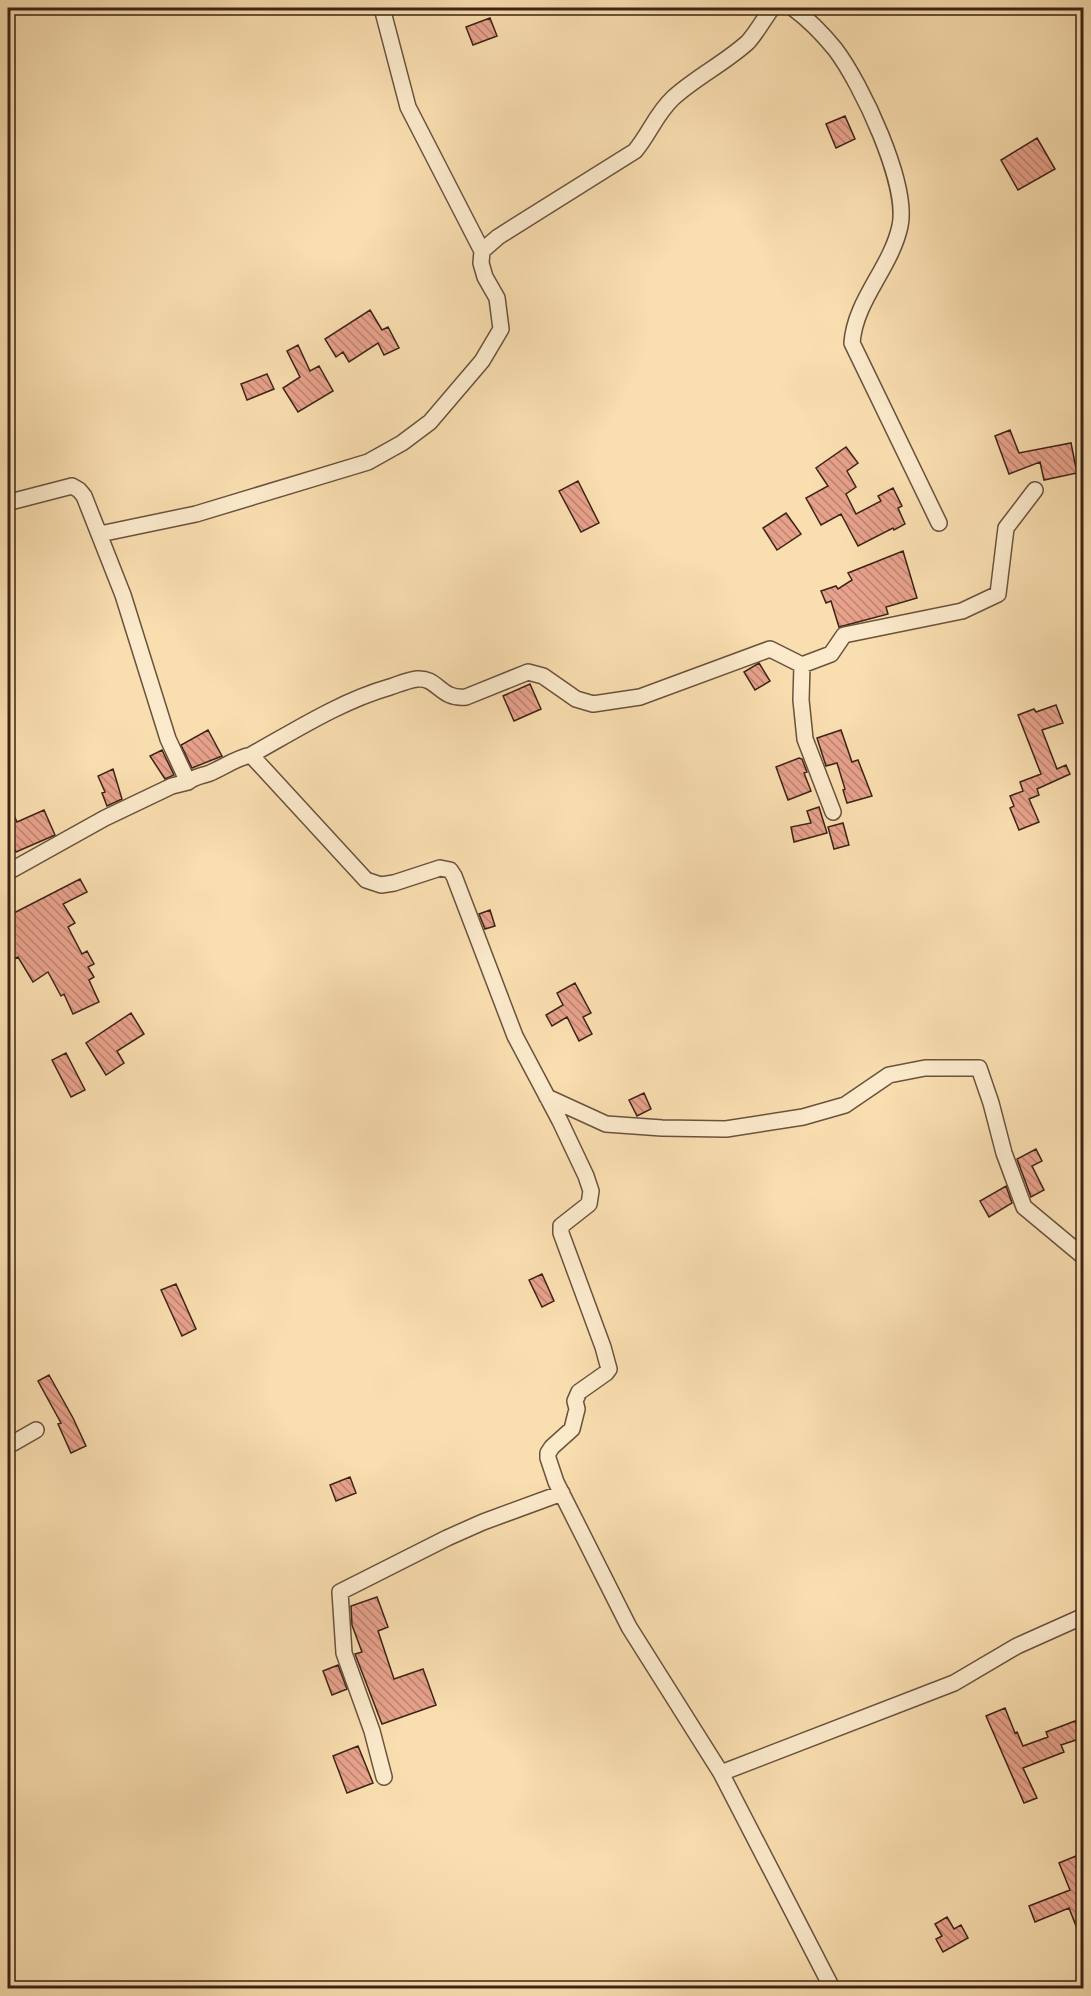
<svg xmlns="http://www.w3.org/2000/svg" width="1091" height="1996" viewBox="0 0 1091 1996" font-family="'EB Garamond',serif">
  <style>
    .building { fill: url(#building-back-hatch); stroke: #3b2317; stroke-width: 1.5 }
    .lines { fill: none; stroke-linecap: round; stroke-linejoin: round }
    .street-casing { stroke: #6a523d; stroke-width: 18 }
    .street { stroke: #fbeacc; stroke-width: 15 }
  </style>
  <defs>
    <pattern id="building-back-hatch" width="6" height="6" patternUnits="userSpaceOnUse" patternTransform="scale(1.5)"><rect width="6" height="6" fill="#e8a28c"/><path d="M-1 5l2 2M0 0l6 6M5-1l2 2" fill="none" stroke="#bd8471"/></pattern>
  </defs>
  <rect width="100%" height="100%" fill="#f9deb0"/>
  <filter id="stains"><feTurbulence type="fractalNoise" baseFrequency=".00333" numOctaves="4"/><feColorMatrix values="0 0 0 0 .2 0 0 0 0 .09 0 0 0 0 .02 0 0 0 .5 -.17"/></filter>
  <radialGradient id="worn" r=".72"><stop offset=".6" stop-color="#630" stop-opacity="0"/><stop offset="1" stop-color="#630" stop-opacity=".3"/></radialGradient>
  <path class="building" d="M 490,18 L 497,36 L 473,45 L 466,27 Z
    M 845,116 L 855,139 L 836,148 L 826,124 Z
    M 1037,138 L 1055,169 L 1018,190 L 1001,160 Z
    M 370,310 L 382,330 L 388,327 L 399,348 L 384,355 L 378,343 L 349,362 L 343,352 L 336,357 L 325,339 Z
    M 298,345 L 310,371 L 319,366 L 333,391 L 298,412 L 283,388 L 300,377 L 287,351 Z
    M 267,374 L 274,389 L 247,400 L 241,384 Z
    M 1010,430 L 1019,453 L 1071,443 L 1077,473 L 1044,480 L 1040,462 L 1009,474 L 995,436 Z
    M 846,447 L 858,463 L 847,471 L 856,487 L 846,494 L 856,514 L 881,501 L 878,496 L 893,488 L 902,506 L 898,508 L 905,524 L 894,530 L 893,528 L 858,546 L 841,514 L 821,525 L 806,498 L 828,486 L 816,468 Z
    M 578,481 L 599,523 L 581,532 L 559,491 Z
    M 786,513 L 801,534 L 777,550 L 763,528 Z
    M 903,551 L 917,598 L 886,607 L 888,614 L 839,627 L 831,601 L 826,603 L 821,591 L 836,586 L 838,589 L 852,580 L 848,573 Z
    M 759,663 L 770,681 L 755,690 L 744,672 Z
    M 530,684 L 541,709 L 514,721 L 503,696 Z
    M 1056,705 L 1063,723 L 1042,730 L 1057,769 L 1066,765 L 1070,774 L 1037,789 L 1039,795 L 1029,799 L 1039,822 L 1019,830 L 1010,808 L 1014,806 L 1010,796 L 1023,791 L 1020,782 L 1041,774 L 1018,715 L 1034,709 L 1036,712 Z
    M 208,730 L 222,756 L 192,768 L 181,745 Z
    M 841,730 L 852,762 L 858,760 L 872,796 L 847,803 L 843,790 L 845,789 L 837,763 L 826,766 L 817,738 Z
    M 162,750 L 174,775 L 165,779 L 150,756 Z
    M 799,758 L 802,759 L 807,772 L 804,773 L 811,791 L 788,800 L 776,767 Z
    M 113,769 L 122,799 L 107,806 L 102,793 L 105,792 L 98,776 Z
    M 8,802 L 17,822 L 44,810 L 55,835 L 16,852 L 8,834 Z
    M 819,807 L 827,833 L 794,842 L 791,827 L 811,823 L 807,811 Z
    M 843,823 L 849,845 L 834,849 L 828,827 Z
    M 80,879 L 87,892 L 63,904 L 75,923 L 68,927 L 82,954 L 87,951 L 94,964 L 88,967 L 94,977 L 89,980 L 99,1002 L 73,1014 L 64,994 L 61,996 L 48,972 L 33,982 L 18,957 L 12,960 L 8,951 L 8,916 Z
    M 490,910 L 495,926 L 485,929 L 479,914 Z
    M 575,983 L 591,1013 L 583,1017 L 592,1034 L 579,1041 L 567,1017 L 552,1026 L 546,1015 L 563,1005 L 557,993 Z
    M 131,1013 L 144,1034 L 117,1051 L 124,1063 L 106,1075 L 86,1043 Z
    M 66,1053 L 85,1090 L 71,1097 L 52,1060 Z
    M 644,1093 L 651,1109 L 637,1116 L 629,1100 Z
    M 1036,1149 L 1042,1161 L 1032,1166 L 1044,1190 L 1031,1197 L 1017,1159 Z
    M 1006,1186 L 1012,1203 L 989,1217 L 980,1201 Z
    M 542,1274 L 554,1301 L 542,1307 L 529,1280 Z
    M 176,1284 L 196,1329 L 182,1336 L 161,1290 Z
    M 49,1375 L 73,1418 L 86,1446 L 71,1453 L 58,1424 L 61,1423 L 38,1381 Z
    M 350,1477 L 356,1493 L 336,1501 L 330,1485 Z
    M 377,1597 L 388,1627 L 378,1631 L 394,1679 L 423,1669 L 436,1705 L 382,1724 L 355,1654 L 362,1652 L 352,1625 L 351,1606 Z
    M 338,1665 L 347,1689 L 332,1695 L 323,1671 Z
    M 1005,1708 L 1015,1733 L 1017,1732 L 1023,1746 L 1048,1737 L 1046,1732 L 1075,1721 L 1082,1738 L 1061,1745 L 1064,1752 L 1023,1768 L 1037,1798 L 1024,1803 L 986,1716 Z
    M 358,1746 L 373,1783 L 347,1793 L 333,1756 Z
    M 1083,1853 L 1083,1944 L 1069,1908 L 1035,1922 L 1029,1906 L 1070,1890 L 1059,1863 Z
    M 947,1917 L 954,1929 L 961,1925 L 968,1938 L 943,1952 L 936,1939 L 942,1936 L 935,1924 Z"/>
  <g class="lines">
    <defs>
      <path id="street" d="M 382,8 L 408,107 L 482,251
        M 793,8 C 809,20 822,33 835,49 C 861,83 909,184 900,226 C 891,268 855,300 852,343 L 939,523
        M 8,499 L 14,501 L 72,486 L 79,490 L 84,496 L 123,595 L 168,739 L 188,782 C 195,776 202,776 210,773 C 224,767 236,758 251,755 L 366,880 L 381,885 L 394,883 L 440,868 L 450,870 L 454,876 L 515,1036 L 560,1121 L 586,1176 L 591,1191 L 589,1204 L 561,1226 L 561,1233 L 603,1347 L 609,1369 L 606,1373 L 579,1392 L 575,1401 L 577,1409 L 572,1429 L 552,1447 L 548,1453 L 548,1458 L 556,1482 L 629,1627 L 721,1773 L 954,1683 L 1017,1646 L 1084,1616
        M 100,534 L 196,514 L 368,462 L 402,443 L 430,422 L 482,361 L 501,329 L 497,298 L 485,277 L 481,263 L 482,251 L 498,237 L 635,151 C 650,133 656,114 673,98 C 696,77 725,63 748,42 C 757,32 764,19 772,8
        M 802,665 L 801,700 L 805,739 L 833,812
        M 251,755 C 296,730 341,701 390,687 C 399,684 408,680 417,679 C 438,677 440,700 466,697 L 528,672 L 543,676 L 576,699 L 593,704 L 640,697 L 770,649 L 802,665 L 831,654 L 844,635 L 962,611 L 998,594 L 1006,528 L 1035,490
        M 8,872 L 105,818 L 172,786 L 188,782
        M 547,1097 L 606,1124 L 662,1128 L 726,1129 L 803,1117 L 845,1105 L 889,1075 L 925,1068 L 979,1068 L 991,1103 L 1004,1153 L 1024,1207 L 1084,1257
        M 8,1446 L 36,1430
        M 721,1773 L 832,1988
        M 384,1777 L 372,1731 L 344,1653 L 340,1592 L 447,1538 L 483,1522 L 562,1493"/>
    </defs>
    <use href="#street" class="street-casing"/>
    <use href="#street" class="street"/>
  </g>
  <rect width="1091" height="1996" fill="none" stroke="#f9deb0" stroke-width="30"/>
  <rect x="9" y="9" width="1073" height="1978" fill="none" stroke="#3b2317" stroke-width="3"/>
  <rect x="15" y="15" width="1061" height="1966" fill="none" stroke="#3b2317" stroke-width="1.5"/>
  <rect width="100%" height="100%" filter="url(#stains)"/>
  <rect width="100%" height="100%" fill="url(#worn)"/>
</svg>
